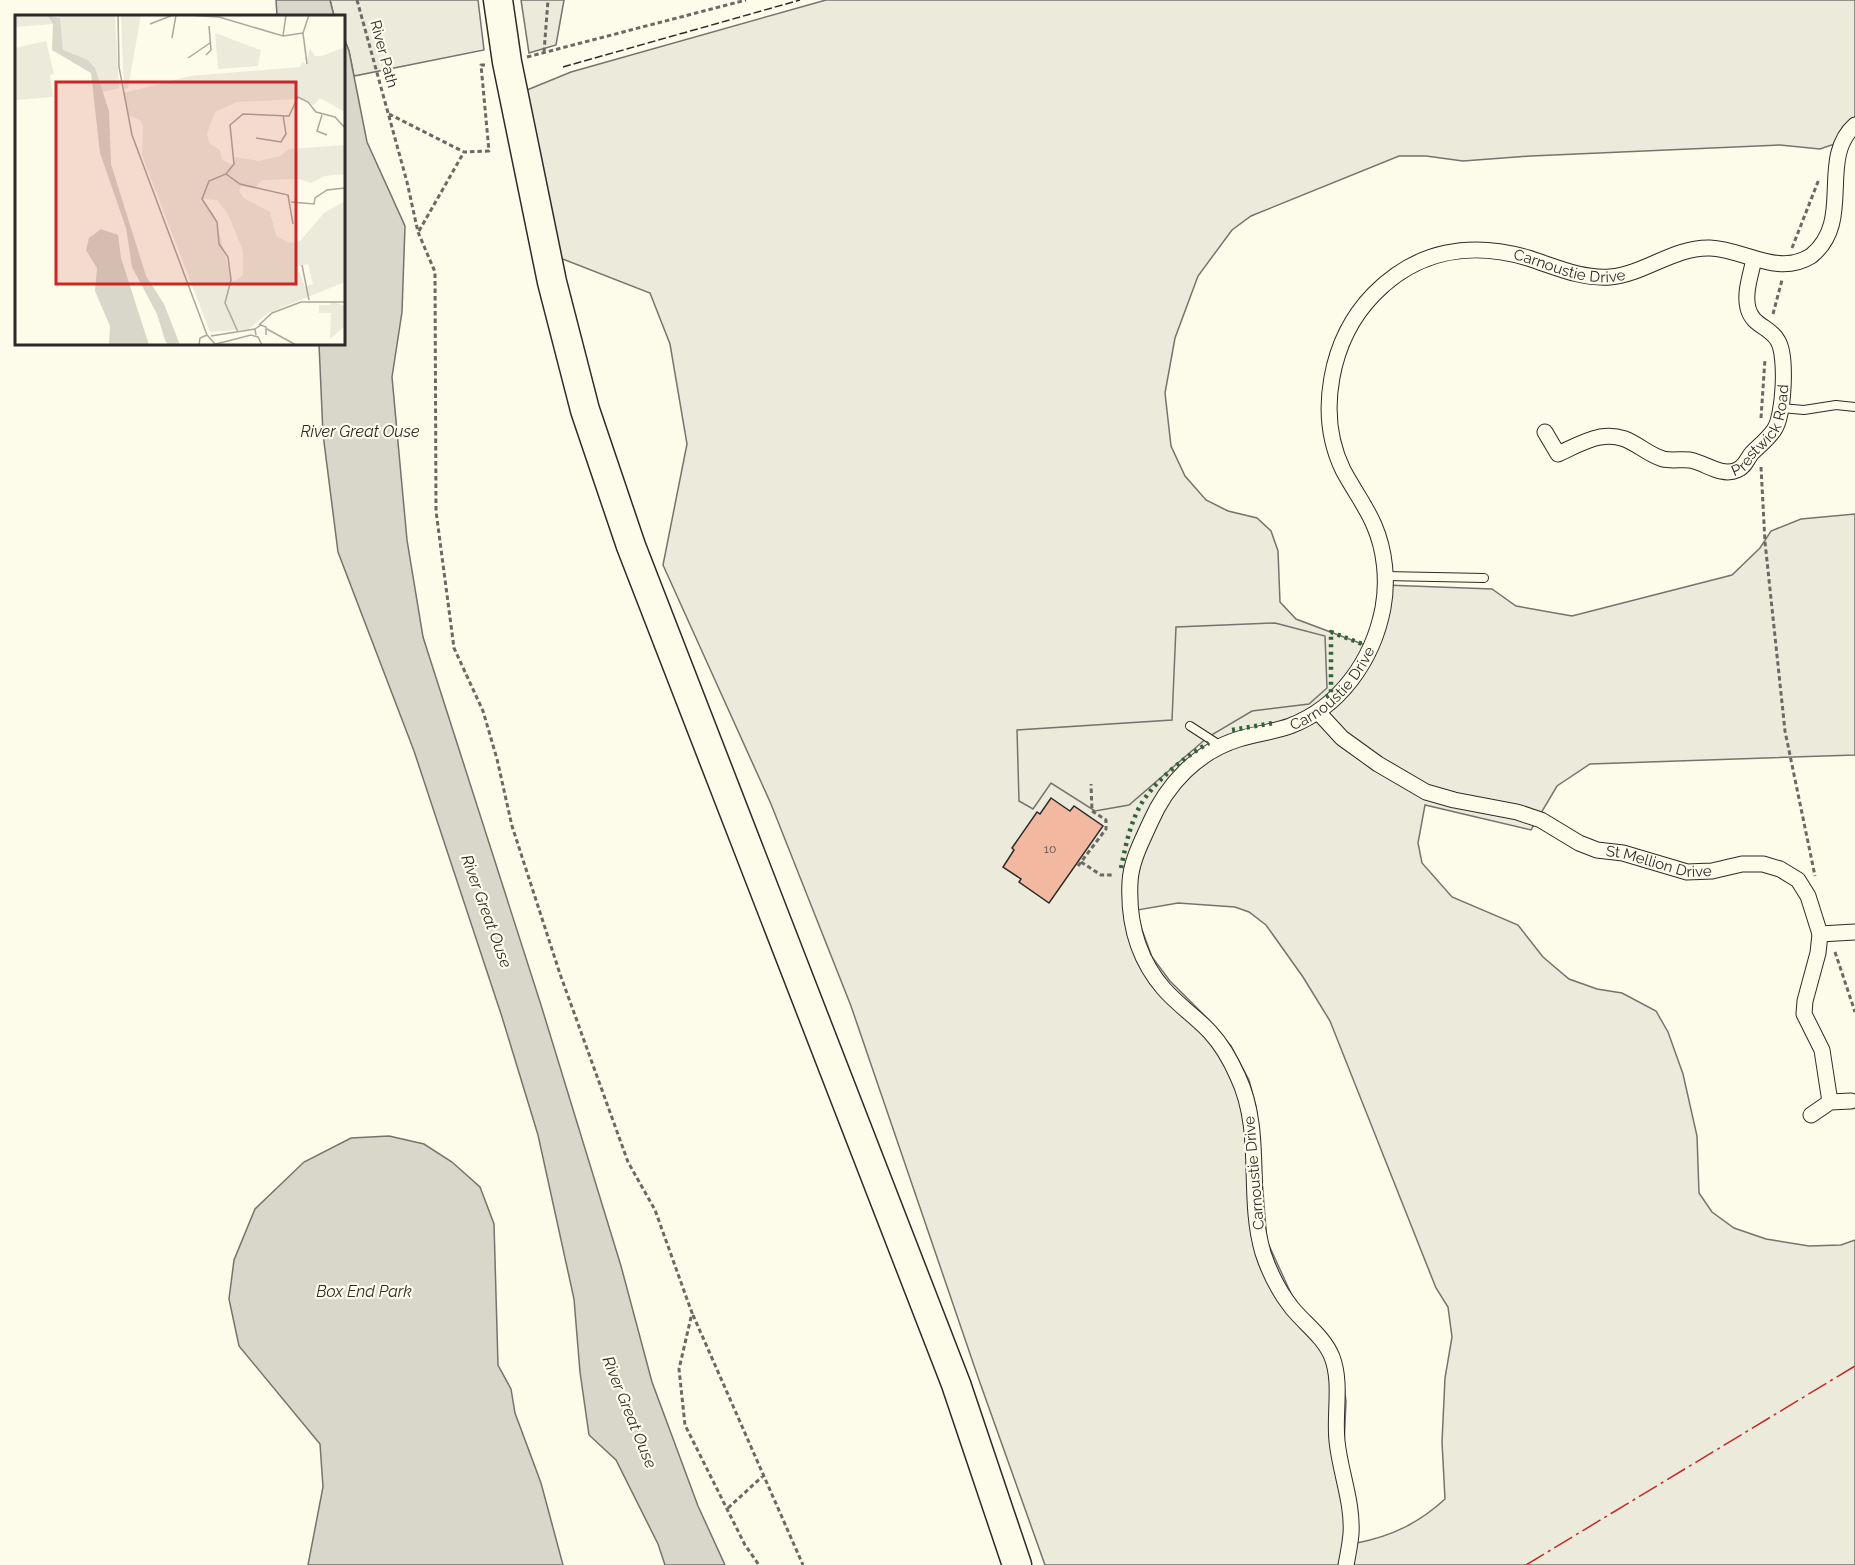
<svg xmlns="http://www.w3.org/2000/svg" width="1855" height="1565" viewBox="0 0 1855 1565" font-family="Raleway,sans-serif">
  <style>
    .green { fill: #ecebdb; stroke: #74746e; stroke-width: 1.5; fill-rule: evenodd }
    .parking { fill: #eceadb; stroke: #74746e; stroke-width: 1.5 }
    .water { fill: #d8d7c9; stroke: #74746e; stroke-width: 1.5 }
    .building { fill: #f2b8a0; stroke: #2b2b2b; stroke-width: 1.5 }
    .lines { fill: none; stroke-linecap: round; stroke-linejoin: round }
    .lane-casing { stroke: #2b2b2b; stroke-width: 10 }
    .street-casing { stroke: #2b2b2b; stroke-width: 17 }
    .highway-casing { stroke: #2b2b2b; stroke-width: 31 }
    .path { stroke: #6a6964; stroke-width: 3; stroke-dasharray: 4.5 3; stroke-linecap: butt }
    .lane { stroke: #fdfbea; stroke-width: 8 }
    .street { stroke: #fdfbea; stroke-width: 15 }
    .highway { stroke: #fdfbea; stroke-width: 28 }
    .hedge { stroke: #34623c; stroke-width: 4.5; stroke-dasharray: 3 4.5; stroke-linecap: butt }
    .fence { stroke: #2b2b2b; stroke-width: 1.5; stroke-dasharray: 8 3; stroke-linecap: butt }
    .power { stroke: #c62828; stroke-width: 1.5; stroke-dasharray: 21 4.5 3 4.5; stroke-linecap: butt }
    .labels { text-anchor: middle; stroke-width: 4.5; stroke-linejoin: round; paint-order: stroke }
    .number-label { font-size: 12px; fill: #5d4e48 }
    .street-label { font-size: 15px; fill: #2b2b2b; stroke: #fdfbea }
    .water-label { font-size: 16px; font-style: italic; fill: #2b2b2b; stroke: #fdfbea }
    .inset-road { fill: none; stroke: #a9a89e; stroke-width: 1.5 }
    .view { fill: #c62828; fill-opacity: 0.15; stroke: #c62828; stroke-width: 3 }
    .inset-edge { fill: none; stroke: #2b2b2b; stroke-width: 3 }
  </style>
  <rect width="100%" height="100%" fill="#fdfbea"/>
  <path class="green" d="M 330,0 L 478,0 L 484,50 L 354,76 L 349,51 L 344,38 L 344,16 L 334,16 Z
    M 521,0 L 564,0 L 556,45 L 529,53 Z
    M 826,0 L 1855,0 L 1855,137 L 1820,149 L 1780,145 L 1531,156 L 1463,161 L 1426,156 L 1399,156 L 1251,216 L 1232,230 L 1198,276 L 1175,338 L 1165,393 L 1171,446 L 1185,476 L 1206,500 L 1228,511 L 1257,518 L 1271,531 L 1278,551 L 1280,602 L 1296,619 L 1365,645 L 1385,585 L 1492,589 L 1516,606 L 1572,616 L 1732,575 L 1760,548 L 1771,531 L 1801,519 L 1855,514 L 1855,755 L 1590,764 L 1557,786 L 1531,830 L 1425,805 L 1418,843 L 1422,863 L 1452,897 L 1518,925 L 1543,957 L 1569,979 L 1597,989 L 1622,993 L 1656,1011 L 1668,1032 L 1683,1074 L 1697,1136 L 1699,1193 L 1712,1212 L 1734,1228 L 1766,1239 L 1809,1246 L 1841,1245 L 1855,1240 L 1855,1565 L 1045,1565 L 979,1380 L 851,1006 L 771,804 L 663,565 L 687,444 L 670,344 L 650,293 L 560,258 L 527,90 L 571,72 ZM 1178,903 L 1235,907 L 1249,912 L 1266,925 L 1303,977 L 1330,1021 L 1436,1288 L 1448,1307 L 1452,1337 L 1445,1378 L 1442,1442 L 1445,1499 C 1419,1523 1392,1536 1357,1543 L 1344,1447 L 1346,1401 L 1341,1365 L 1330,1342 L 1294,1300 L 1267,1241 L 1256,1107 L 1249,1080 L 1231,1046 L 1209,1020 L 1170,981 L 1152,957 L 1141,927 L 1137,910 Z"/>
  <path class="parking" d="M 1275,623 L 1325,636 L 1327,688 L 1309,704 L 1252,711 L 1208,737 L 1129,805 L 1095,811 L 1051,783 L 1033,809 L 1019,801 L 1017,730 L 1172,720 L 1176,627 Z"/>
  <path class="water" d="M 276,0 L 330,0 L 334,16 L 277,16 Z
    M 344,38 L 349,51 L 367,142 L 405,226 L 402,312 L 392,377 L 407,540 L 423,637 L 541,1005 L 621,1266 L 652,1382 L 698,1506 L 725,1565 L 665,1565 L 658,1544 L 616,1460 L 589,1435 L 580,1372 L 574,1299 L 538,1135 L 502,1017 L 414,751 L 338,552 L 323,434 L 319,344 L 344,344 Z
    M 389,1136 L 424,1144 L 452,1162 L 480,1187 L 494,1224 L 498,1365 L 511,1389 L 515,1413 L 541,1483 L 563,1565 L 308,1565 L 323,1487 L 320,1444 L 239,1346 L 229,1299 L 234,1260 L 255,1209 L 304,1162 L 351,1138 Z"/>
  <path class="building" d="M 1051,798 L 1070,811 L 1074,806 L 1103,826 L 1049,903 L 1019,882 L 1021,879 L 1003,867 L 1014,850 L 1012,848 L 1037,812 L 1040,814 Z"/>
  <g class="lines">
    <defs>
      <path id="lane" d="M 1781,408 L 1804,410 L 1836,405 L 1855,407
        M 1385,576 L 1484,578
        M 1190,726 L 1221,746"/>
      <g id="street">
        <path id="s1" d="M 1545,432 L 1558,454 C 1571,448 1585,440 1600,437 C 1630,432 1640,452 1663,459 C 1671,461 1681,459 1690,460 C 1706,463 1721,477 1737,470 C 1746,466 1746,460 1752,453 C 1759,446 1768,439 1774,430 C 1784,416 1787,356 1778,341 C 1771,327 1752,326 1748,308 C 1744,293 1751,274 1754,259"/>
        <path id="s2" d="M 1318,712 L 1342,738 L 1378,764 L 1426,792 L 1454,800 L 1517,812 L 1541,820 L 1579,843 L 1597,850 L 1623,853 L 1687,872 L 1712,871 L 1742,864 L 1763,864 L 1780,869 L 1798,880 L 1808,896 L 1820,934 L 1818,953 L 1805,1001 L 1804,1014 L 1822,1050 L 1830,1102"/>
        <path d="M 1820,934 L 1855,932"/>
        <path d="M 1811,1115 L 1830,1102 L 1851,1101"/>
        <path id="s3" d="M 1346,1565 C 1348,1555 1350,1544 1351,1534 C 1353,1502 1340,1472 1337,1441 C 1334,1413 1342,1383 1332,1357 C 1324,1337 1305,1324 1292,1308 C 1280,1293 1269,1271 1263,1253 C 1246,1196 1264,1132 1238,1077 C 1231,1061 1222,1045 1210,1032 C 1196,1017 1178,1005 1164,989 C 1138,959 1128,921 1130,882 C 1131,861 1142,841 1150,823 C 1167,784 1197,752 1239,739 C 1255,734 1273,732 1290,726 C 1340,707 1373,660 1383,608 C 1388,581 1385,550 1374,525 C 1366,506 1353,489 1343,470 C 1316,414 1330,339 1374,294 C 1417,250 1471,241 1528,258 C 1556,267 1581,279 1610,277 C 1645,274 1673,247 1710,248 C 1744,249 1777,277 1811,256 C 1855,221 1817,159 1855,125"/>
      </g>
      <path id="highway" d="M 498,0 L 507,62 L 552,282 L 585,410 L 631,546 L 956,1384 L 1017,1565"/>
    </defs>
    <use href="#lane" class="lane-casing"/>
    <use href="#street" class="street-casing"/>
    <use href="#highway" class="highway-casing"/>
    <path class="path" d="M 357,0 L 407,182 L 418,232 L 435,272 L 436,511 L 454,648 L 483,711 L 497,759 L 512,826 L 560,974 L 628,1162 L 655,1210 L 692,1313 L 679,1369 L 685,1425 L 745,1545 L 759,1565
      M 544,52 L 548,0
      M 527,57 L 746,0
      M 389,114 L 464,152 L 489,151 L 481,65 L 485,65
      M 419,231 L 464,152
      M 1792,248 L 1819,179
      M 1773,314 L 1782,280
      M 1761,418 L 1765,359
      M 1761,467 L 1765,542 L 1785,731 L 1815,876
      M 1081,862 L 1101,875 L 1114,875
      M 1078,866 L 1106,829 L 1106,820 L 1092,811 L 1091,784
      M 1835,952 L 1855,1012
      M 693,1315 L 803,1565
      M 728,1508 L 764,1475"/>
    <use href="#lane" class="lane"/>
    <use href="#street" class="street"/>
    <use href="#highway" class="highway"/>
    <path class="hedge" d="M 1326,697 L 1331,694 L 1331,632 L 1365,645
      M 1232,730 L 1274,723
      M 1121,868 C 1126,844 1131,818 1145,798 C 1159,778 1187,755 1209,743"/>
    <path class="fence" d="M 563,67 L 800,0"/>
    <path class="power" d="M 1526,1565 L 1855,1366"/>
  </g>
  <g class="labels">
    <g class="number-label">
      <text x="1050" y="853">10</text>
    </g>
    <g class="street-label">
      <text transform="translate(384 54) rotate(75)" y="5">River Path</text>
      <text dy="5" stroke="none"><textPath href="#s3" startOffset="1692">Carnoustie Drive</textPath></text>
      <text dy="5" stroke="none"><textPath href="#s1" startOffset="264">Prestwick Road</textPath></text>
      <text dy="5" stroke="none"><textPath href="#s3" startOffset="1046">Carnoustie Drive</textPath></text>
      <text dy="5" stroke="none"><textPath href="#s2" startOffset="381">St Mellion Drive</textPath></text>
      <text transform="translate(1254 1173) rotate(-95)" y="5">Carnoustie Drive</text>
    </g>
    <g class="water-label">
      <text x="360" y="437">River Great Ouse</text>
      <text transform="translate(487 911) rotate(70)" y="6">River Great Ouse</text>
      <text x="364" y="1297">Box End Park</text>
      <text transform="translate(630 1412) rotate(68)" y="6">River Great Ouse</text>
    </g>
  </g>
  <g transform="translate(15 15)">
    <rect width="330" height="330" fill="#fdfbea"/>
    <path d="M 0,0 L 32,0 L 38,9 L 0,12 ZM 43,0 L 100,0 L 104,73 L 87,77 L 78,50 L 48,35 ZM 106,0 L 126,0 L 113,73 L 109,74 ZM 200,18 L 246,35 L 243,51 L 203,54 ZM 31,26 L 39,59 L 35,60 L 38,82 L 0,85 L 0,33 ZM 330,32 L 330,97 L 305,83 L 299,90 L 283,84 L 222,87 L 200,97 L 192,118 L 194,128 L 205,135 L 207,145 L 218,150 L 220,142 L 244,146 L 265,141 L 274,134 L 330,130 L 330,159 L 310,161 L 296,168 L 284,164 L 247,165 L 239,174 L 226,171 L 224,176 L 229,183 L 255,197 L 261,221 L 275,228 L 285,226 L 309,198 L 330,186 L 330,267 L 253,298 L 234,314 L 195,317 L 127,140 L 128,111 L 125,105 L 113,100 L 109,78 L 175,61 L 285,52 L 287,47 L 291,49 L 295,34 L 300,41 L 307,41 ZM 188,184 L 202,185 L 213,199 L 228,236 L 228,260 L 222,265 L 217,266 L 200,202 ZM 293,249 L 298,269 L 290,272 L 282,252 ZM 316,286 L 330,291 L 330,311 L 315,324 L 316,298 L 304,298 L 304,290 L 315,290 Z" fill="#ecebdb" fill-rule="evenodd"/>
    <path d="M 32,0 L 45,3 L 48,35 L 73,45 L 80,53 L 94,96 L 96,149 L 131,261 L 149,289 L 165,330 L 153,330 L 150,325 L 142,299 L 117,252 L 111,213 L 85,138 L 76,58 L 37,35 L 38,9 ZM 86,214 L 103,220 L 106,243 L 134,330 L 94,330 L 95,311 L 80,276 L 82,253 L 71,235 L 74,223 Z" fill="#d8d7c9"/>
    <path class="inset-road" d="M 103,0 L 104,52 L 117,120 L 192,320M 173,0 L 204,2 L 268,21 L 288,18M 135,9 L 158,0M 268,21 L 271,0M 157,23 L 161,0M 191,40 L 196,35 L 194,11M 173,43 L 195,28M 292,49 L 288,18 L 294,0M 307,100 L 302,116 L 312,120M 241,123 L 266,127 L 271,119 L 268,100M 211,159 L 225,169 L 273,180 L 278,209M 276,187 L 299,189 L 300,183 L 312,175 L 330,173M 287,250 L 294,285M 244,310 L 257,298 L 286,287 L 330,287M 252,314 L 281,330M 223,317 L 210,288 L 216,265 L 213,242 L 204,229 L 202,207 L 187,184 L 194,166 L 211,159 L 219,149 L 215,110 L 228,99 L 274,101 L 283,82 L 293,87 L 301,97 L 320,102 L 330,113M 241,320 L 240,314 L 246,310 L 251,312 L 251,320M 196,321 L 240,314M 201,329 L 236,320 L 243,322 L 247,330M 184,330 L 185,323 L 192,320 L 201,330"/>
    <path class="view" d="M 41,67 L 281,67 L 281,269 L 41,269 Z"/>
    <rect width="330" height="330" class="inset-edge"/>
  </g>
</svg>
